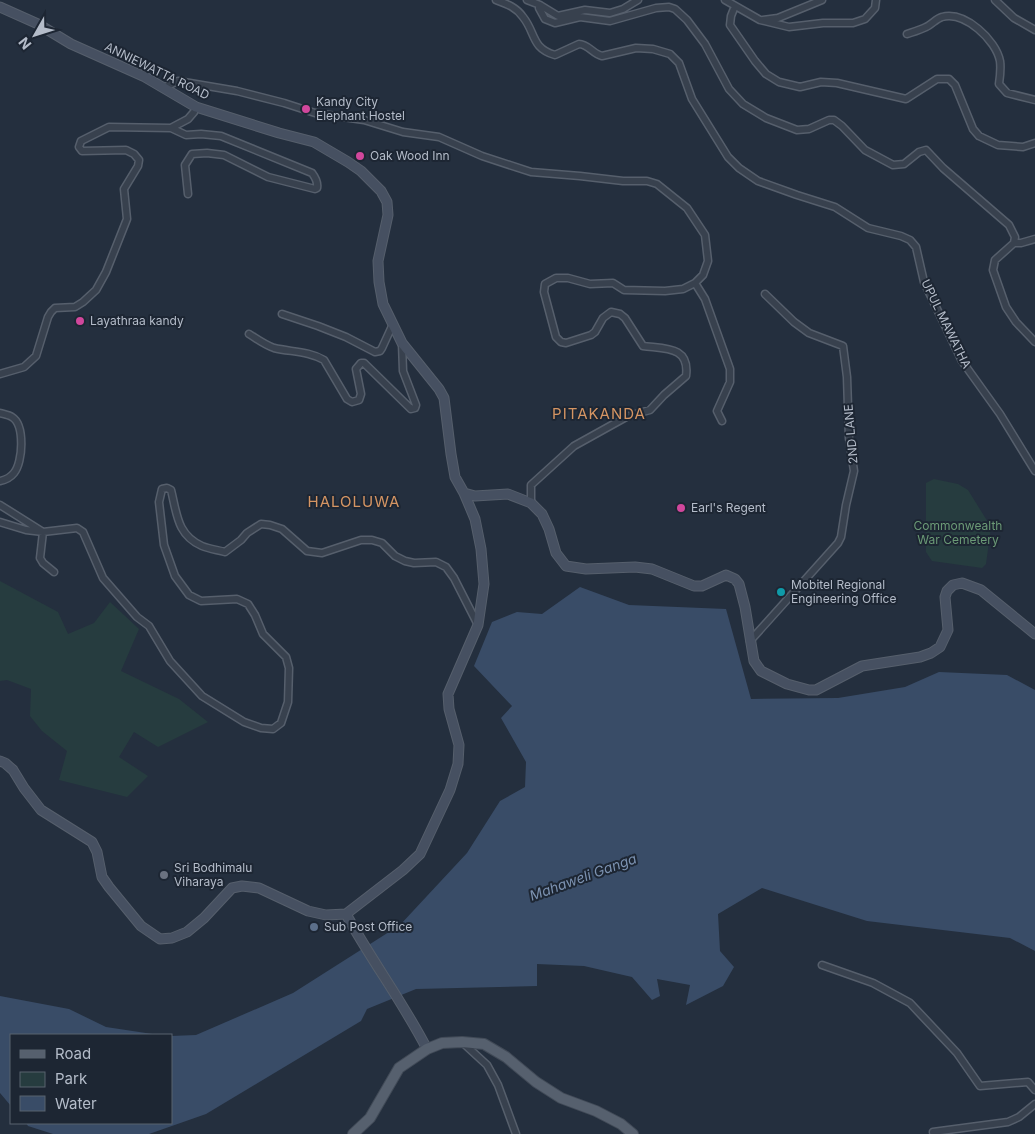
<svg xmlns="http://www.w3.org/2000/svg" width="1035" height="1134" viewBox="0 0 1035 1134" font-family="Inter,sans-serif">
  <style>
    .green { fill: #263c3f }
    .water { fill: #394c67 }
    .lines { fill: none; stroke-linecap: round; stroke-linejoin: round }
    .street-casing { stroke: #565f6c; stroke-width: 9 }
    .secondary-casing { stroke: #565f6c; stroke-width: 11 }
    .primary-casing { stroke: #414a57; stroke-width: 12 }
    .street { stroke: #38414e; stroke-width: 6 }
    .secondary { stroke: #465061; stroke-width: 9 }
    .primary { stroke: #56606e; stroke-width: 10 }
    .hotel-dot { fill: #d1479c; stroke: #1d2633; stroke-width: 2 }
    .culture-dot { fill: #0f9aa8; stroke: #1d2633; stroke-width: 2 }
    .worship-dot { fill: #6b7280; stroke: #1d2633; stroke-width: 2 }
    .service-dot { fill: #5c6f8a; stroke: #1d2633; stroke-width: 2 }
    .labels { text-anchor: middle; stroke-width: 4; stroke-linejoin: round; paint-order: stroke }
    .street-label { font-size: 12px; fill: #b4bcc9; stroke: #1d2633 }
    .poi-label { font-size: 12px; fill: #b4bcc9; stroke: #1d2633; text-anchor: start }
    .park-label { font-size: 12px; fill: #6b9a76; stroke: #1d2633 }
    .water-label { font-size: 14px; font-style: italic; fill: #7c92b1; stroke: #1d2633 }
    .quarter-label { font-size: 15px; letter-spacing: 1px; fill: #d59563; stroke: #1d2633 }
  </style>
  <rect width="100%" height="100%" fill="#242f3e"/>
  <path class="green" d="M 934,479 L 958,484 L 968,490 L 991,527 L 986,564 L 982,568 L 932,561 L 926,552 L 926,483 Z
    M 0,581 L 58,612 L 68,634 L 94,623 L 110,602 L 139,629 L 121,671 L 179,699 L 208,722 L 158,747 L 134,732 L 119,757 L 148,776 L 127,797 L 59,780 L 67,751 L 42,731 L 30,716 L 31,689 L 7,680 L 0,681 Z"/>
  <path class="water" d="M 580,587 L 629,605 L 726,609 L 751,699 L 838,698 L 905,687 L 939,672 L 1007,675 L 1035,690 L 1035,951 L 1010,938 L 867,921 L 762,888 L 718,914 L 720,951 L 734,967 L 723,986 L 686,1005 L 690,985 L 657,979 L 660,996 L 652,1000 L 632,977 L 584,966 L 537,964 L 537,986 L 416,989 L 367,1009 L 361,1021 L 206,1114 L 149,1134 L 53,1134 L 28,1126 L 26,1123 L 171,1123 L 171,1036 L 196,1035 L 293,993 L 400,925 L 467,853 L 500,801 L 525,787 L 526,762 L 501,718 L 512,706 L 474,666 L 492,622 L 517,612 L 542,614 Z
    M 0,996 L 69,1009 L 106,1027 L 159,1035 L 11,1035 L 11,1106 L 0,1093 Z"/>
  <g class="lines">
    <defs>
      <path id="street" d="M 496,0 C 507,4 516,7 523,17 C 536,33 531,48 555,55 L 579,44 C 588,44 593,54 602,56 L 636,48 L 653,49 L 670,54 L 679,63 L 692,99 L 728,157 L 739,168 L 758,181 L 797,195 L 835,207 L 868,228 L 901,236 L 910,240 L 916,247 L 924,282 L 962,361 L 1000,414 L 1035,471
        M 527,0 L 540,5 L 558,16 L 585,10 L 610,13 L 623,9 L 638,0
        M 725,0 L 760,20 L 789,27 L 823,23 L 853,23 L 865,19 L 875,8 L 876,0
        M 995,0 L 1014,18 L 1035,30
        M 540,5 L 539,8 L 545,19 L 555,23 L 580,17 L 610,21 L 656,8 L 669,7 L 675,9 L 687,20 L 705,44 L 729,89 L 743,104 L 766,118 L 797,130 L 809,129 L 829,120 L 834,120 L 842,126 L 865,150 L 893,165 L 904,164 L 919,152 L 926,150 L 943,168 L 1009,225 L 1015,237 L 1014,243 L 995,260 L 993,270 L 1006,307 L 1016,322 L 1035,342
        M 735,6 L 731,16 L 730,25 L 755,61 L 766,74 L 779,82 L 800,87 L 821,82 L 837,83 L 906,99 L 937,79 L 949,79 L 955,85 L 973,129 L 979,136 L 998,145 L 1023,147 L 1035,143
        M 763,20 L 778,18 L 822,0
        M 907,34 C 913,32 920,30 926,27 C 931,25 937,18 942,17 C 965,11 996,40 1000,61 C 1001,68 1000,77 999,84 L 1007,93 L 1035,100
        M 163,88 L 178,81 L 237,91 L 284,103 L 315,113 L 364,120 L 403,132 L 439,137 L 482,156 L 531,172 L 580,176 L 623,181 L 647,181 L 657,184 L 687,208 L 705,235 L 708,261 L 703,275 L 695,283 L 683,289 L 665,291 L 624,290 L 613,283 L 590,284 L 568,278 L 556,278 L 545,284 L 544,292 L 556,337 L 561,342 L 566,343 L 591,335 L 595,332 L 603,318 L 611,312 L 620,314 L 625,318 L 643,346 C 665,349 690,346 686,376 L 664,395 L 650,410 L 628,416 L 574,446 L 531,485 L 531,503
        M 171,128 L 186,135 L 201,134 L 221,136 L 312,173 C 315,177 318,183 317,188 L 315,189 L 268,177 L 224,155 L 207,153 L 192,154 L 185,165 L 188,194
        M 1014,243 L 1021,243 L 1035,239
        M 695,283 L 705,299 L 730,369 L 730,382 L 717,411 L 722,421
        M 282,314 L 318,326 L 346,337 L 375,352 L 380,351 L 382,348 L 393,324
        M 249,334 C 257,339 265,345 274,348 C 291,352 309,351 324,360 L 347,399 L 352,402 L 359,400 L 361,394 L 356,369 L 361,363 L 364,363 L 411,409 L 415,408 L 416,405 L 403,371 L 402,343
        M 0,374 L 24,367 L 36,356 L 48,317 L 51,312 L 55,308 L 75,307 L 83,302 L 96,290 L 106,272 L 127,219 L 124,189 L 138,166 L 139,160 L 134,154 L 126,150 L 82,151 L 79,147 L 81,141 L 109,127 L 171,128 L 188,119 L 194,112 L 196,107
        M 0,413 C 3,414 9,415 12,417 C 25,425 23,462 14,473 C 10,478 5,480 0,481
        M 0,505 L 43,532 L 40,558 L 43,563 L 54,572
        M 0,522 L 26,530 L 43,532 L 77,528 L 83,532 L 103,578 L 137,617 L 149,626 L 170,661 L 202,696 L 244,722 L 261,728 L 273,729 L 281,723 L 288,702 L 289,668 L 286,657 L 263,634 L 255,615 L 248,604 L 237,599 L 201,601 L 189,595 L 175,576 L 164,545 L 159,502 L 162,489 L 167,488 L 171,490 C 177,514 177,535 202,546 C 209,549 218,550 225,552 L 241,540 L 247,533 L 261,524 L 270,525 L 282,529 L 307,551 L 322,553 L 361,540 L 372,540 L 382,543 L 395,556 L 405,561 L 414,563 L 436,562 L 446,567 L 454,578 L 478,625
        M 750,641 L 838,543 L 841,537 L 846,505 L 854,471 L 849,438 L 847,377 L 843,346 L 809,333 L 794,322 L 765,294
        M 822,965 L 873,983 L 910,1003 L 957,1053 L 980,1086 L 1028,1082 L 1035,1090
        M 462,1042 L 487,1065 L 498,1085 L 516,1134
        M 933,1132 L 1008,1122 L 1019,1117 L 1035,1104"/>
      <path id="secondary" d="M 0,7 L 38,24 L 71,44 L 145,77 L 196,107 L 279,133 L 314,142 L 348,162 L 361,171 L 381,191 L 387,202 L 388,215 L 378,261 L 379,282 L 383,304 L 402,343 L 439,389 L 444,398 L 451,454 L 455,477 L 464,493 L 475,519 L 481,549 L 484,584 L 478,625 L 448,694 L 449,709 L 459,745 L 458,764 L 450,790 L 420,854 L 403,870 L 346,914 L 326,915 L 308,911 L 259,888 L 242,886 L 232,888 L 204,918 L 187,932 L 172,938 L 160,939 L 141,926 L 109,887 L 102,877 L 97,852 L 92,842 L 41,810 L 24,788 L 13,770 L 5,763 L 0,761
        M 464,493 L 475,496 L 508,494 L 531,503 L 542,514 L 549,529 L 556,553 L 566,566 L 586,569 L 635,567 L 652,569 L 694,586 L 702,586 L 726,575 L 735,579 L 739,584 L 745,607 L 754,661 L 761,671 L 787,684 L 809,690 L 816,690 L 862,666 L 920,657 L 931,653 L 940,647 L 948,630 L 945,597 L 947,591 L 953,585 L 962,583 L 981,590 L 1035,634
        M 346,914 C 371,960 403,1002 427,1049"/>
      <path id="primary" d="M 353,1134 L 370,1118 L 399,1068 L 427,1049 L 442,1043 L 462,1042 L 484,1044 L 506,1057 L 536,1082 L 561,1098 L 596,1111 L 621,1124 L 633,1134"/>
    </defs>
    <use href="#street" class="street-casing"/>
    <use href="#secondary" class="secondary-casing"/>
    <use href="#primary" class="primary-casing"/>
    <use href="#street" class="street"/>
    <use href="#secondary" class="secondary"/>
    <use href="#primary" class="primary"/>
  </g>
  <g class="hotel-dot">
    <circle cx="306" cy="109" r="5"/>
    <circle cx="360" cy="156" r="5"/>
    <circle cx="80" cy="321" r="5"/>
    <circle cx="681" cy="508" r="5"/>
  </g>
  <circle class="culture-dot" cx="781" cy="592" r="5"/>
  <circle class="worship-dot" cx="164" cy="875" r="5"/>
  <circle class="service-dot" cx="314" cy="927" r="5"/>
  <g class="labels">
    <g class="street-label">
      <text transform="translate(157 71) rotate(26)" y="4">ANNIEWATTA ROAD</text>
      <text transform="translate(946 324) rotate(64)" y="4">UPUL MAWATHA</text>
      <text transform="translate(851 434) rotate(-95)" y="4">2ND LANE</text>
    </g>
    <g class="poi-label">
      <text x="316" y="106">Kandy City<tspan x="316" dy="14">Elephant Hostel</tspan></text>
      <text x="370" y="160">Oak Wood Inn</text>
      <text x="90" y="325">Layathraa kandy</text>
      <text x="691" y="512">Earl's Regent</text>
      <text x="791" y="589">Mobitel Regional<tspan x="791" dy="14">Engineering Office</tspan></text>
      <text x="174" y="872">Sri Bodhimalu<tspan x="174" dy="14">Viharaya</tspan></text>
      <text x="324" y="931">Sub Post Office</text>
    </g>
    <g class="park-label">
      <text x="958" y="530">Commonwealth<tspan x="958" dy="14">War Cemetery</tspan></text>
    </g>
    <g class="water-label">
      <text transform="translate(583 877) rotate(-20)" y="5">Mahaweli Ganga</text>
    </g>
    <g class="quarter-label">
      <text x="599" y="419">PITAKANDA</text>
      <text x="354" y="507">HALOLUWA</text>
    </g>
  </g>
  <rect x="10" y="1034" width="162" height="90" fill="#1d2633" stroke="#59626f"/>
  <rect x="20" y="1050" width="25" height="8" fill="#56606e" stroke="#59626f"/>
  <text x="55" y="1059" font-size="15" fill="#b4bcc9">Road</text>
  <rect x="20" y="1072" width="25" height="15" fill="#263c3f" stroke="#59626f"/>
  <text x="55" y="1084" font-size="15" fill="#b4bcc9">Park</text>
  <rect x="20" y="1096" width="25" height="15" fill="#394c67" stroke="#59626f"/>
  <text x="55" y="1109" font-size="15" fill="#b4bcc9">Water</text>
  <g transform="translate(35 35) rotate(231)" stroke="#1d2633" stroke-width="4" paint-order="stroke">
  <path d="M0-4L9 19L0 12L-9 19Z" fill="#b4bcc9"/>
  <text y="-8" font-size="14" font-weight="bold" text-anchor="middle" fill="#b4bcc9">N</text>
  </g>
</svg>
